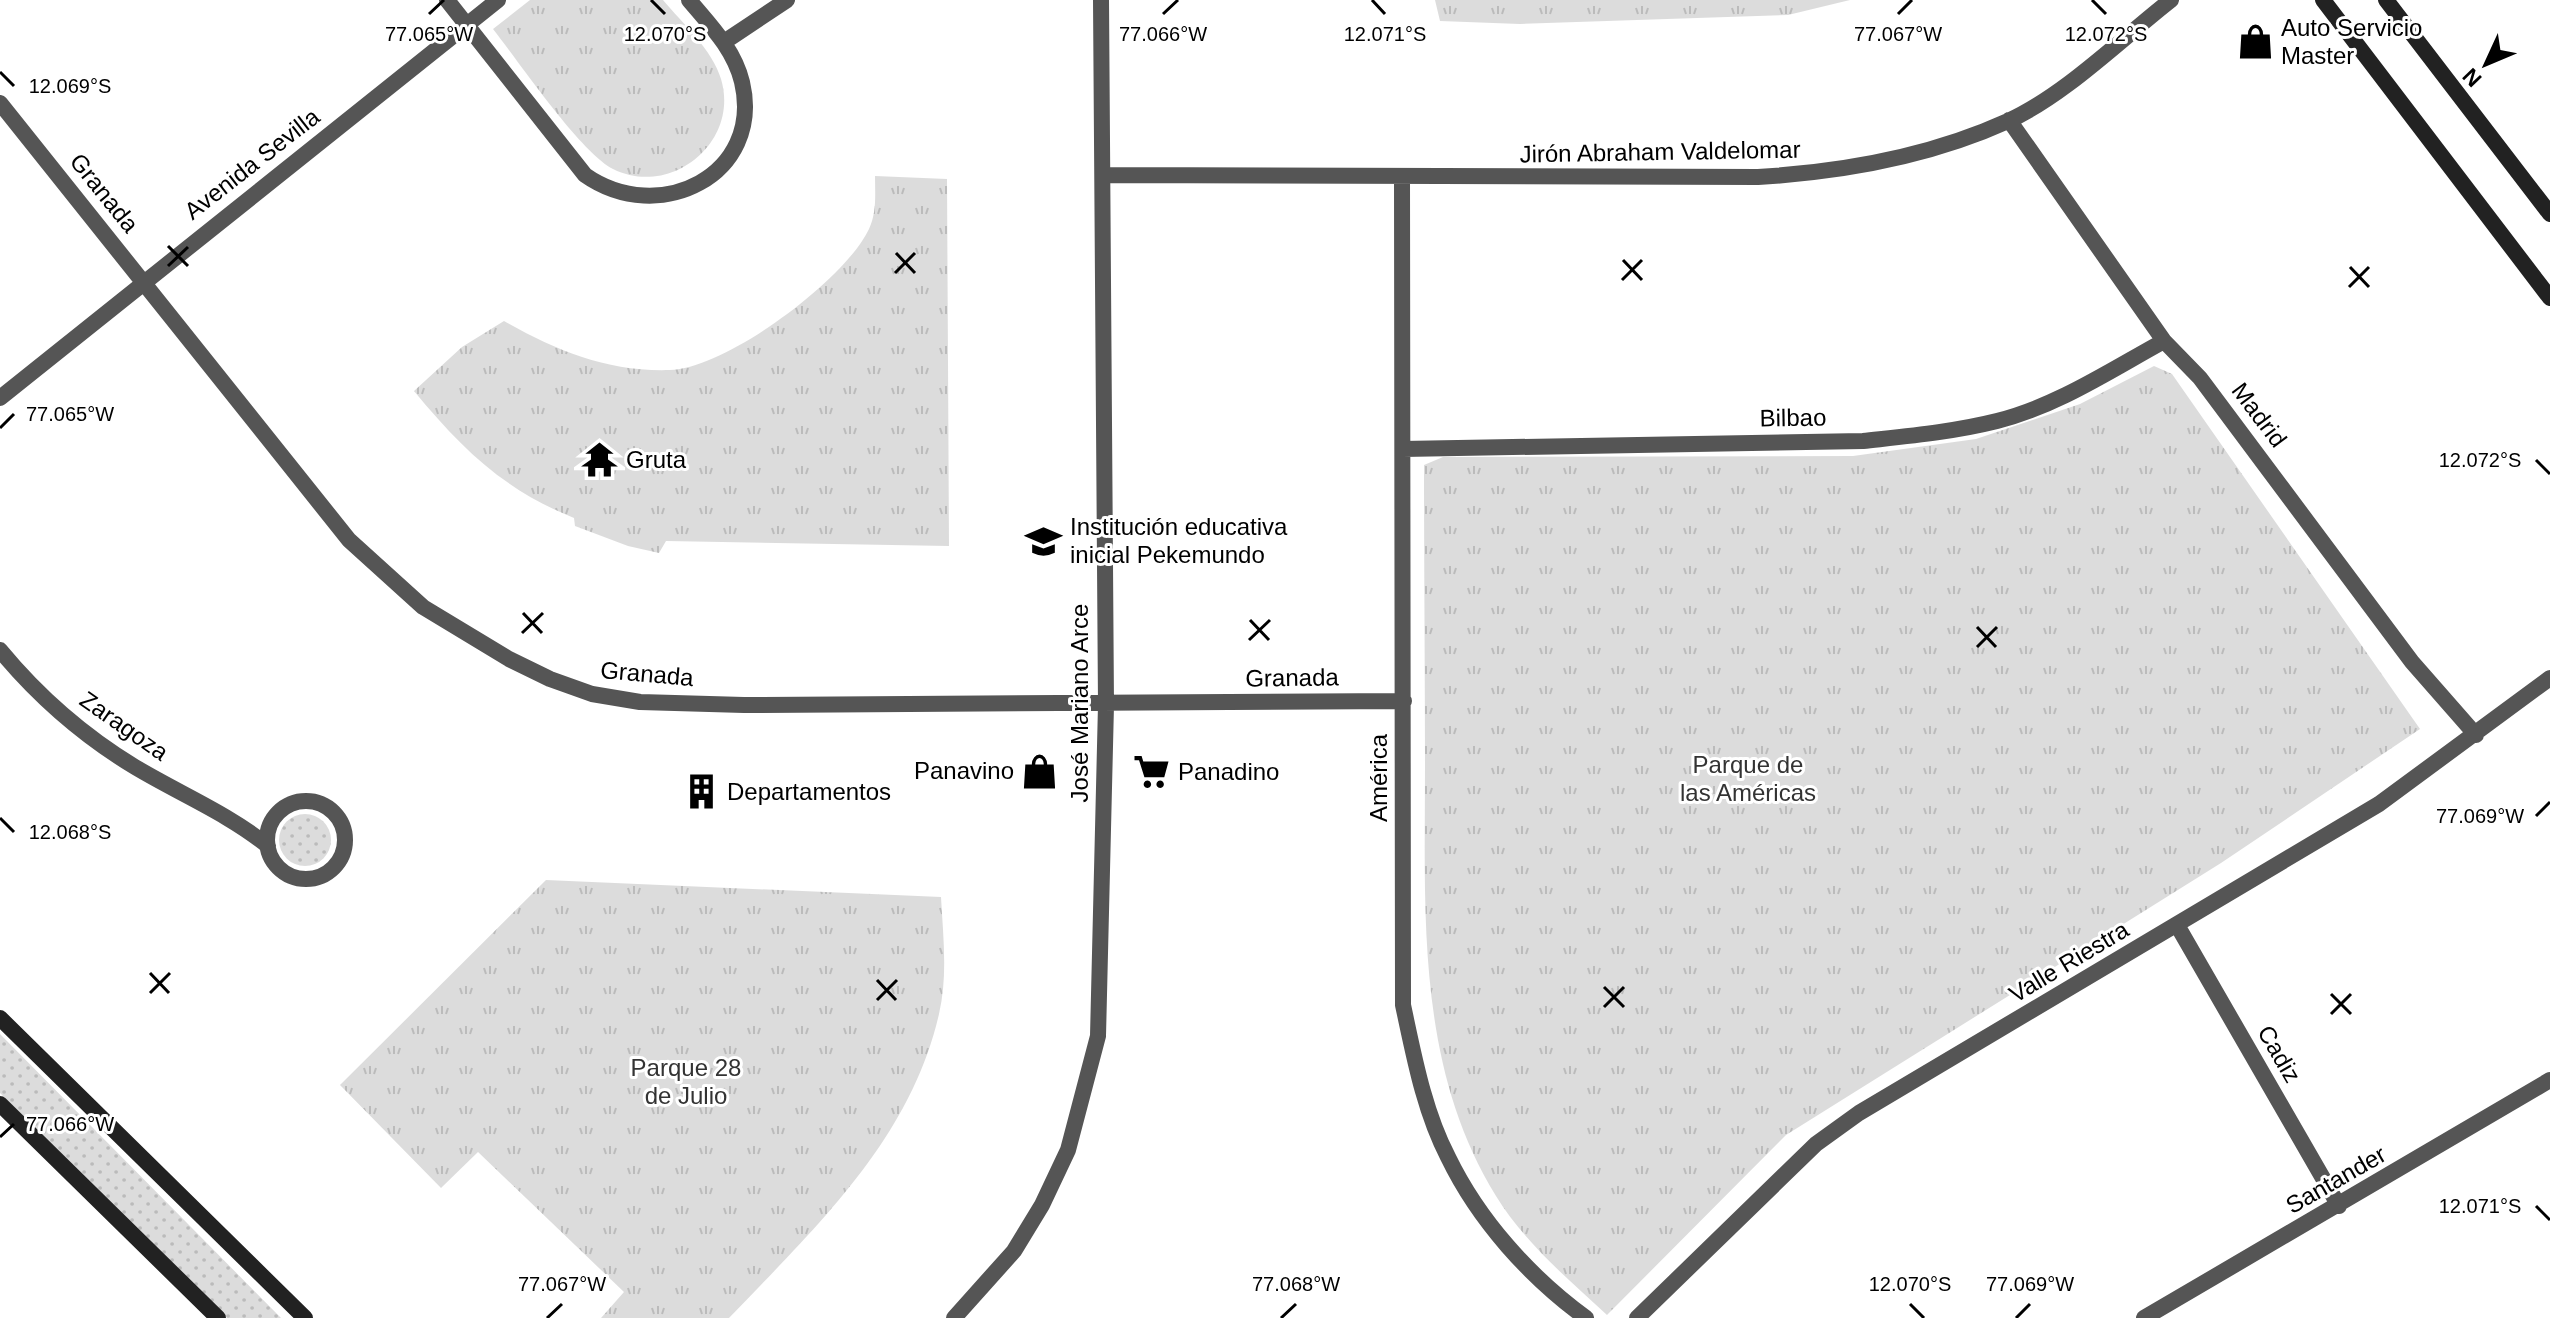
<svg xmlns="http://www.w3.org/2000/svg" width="2550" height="1318" viewBox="0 0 2550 1318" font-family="Arial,sans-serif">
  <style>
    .grass { fill: url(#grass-dots) }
    .park { fill: url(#park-tufts) }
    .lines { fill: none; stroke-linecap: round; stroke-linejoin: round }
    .minor { stroke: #555; stroke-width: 16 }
    .secondary { stroke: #222; stroke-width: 16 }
    .ticks { fill: none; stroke: #000; stroke-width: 3 }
    .labels { text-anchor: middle; stroke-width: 6; stroke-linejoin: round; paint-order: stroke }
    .poi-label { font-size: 24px; fill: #000; stroke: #fff; text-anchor: start }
    .street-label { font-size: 24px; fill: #000; stroke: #fff }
    .park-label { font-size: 24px; fill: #333; stroke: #fff }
    .ticks-label { font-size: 20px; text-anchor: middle; fill: #000; stroke: #fff; stroke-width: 6; stroke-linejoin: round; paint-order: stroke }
  </style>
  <defs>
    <pattern id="grass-dots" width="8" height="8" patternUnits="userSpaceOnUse" patternTransform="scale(2)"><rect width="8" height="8" fill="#dcdcdc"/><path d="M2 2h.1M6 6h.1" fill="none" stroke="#bbb" stroke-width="1.8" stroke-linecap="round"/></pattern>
    <pattern id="park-tufts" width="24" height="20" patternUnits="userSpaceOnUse" patternTransform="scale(2)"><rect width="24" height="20" fill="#dcdcdc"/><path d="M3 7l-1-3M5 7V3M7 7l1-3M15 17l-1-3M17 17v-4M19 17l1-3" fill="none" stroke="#bbb"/></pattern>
  </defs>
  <rect width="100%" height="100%" fill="#fff"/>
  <path class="grass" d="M279 840a26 26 0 1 1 52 0a26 26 0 1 1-52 0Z
    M 0,1034 L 281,1318 L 227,1318 L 0,1093 Z"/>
  <path class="park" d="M 530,0 L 663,0 C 683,24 712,49 721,79 C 740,142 671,198 613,169 C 580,152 519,62 493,29 Z
    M 1435,0 L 1850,0 L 1788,15 L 1520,24 L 1440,21 Z
    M 875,176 L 947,179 L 949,546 L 666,541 L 659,553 L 628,546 L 575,526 L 574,518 C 504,490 462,449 414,391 L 462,347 L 504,321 C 557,351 608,372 670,370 C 727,368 845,280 869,229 C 877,212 875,194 875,176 Z
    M 2154,366 L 2172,374 L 2420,729 L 2221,863 L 1786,1135 L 1607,1315 C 1567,1278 1525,1243 1496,1196 C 1416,1066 1425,914 1425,767 C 1425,667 1424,566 1424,465 L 1443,457 L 1853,456 L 1976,439 L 2080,404 Z
    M 546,880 L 941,897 C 943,935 948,976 939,1014 C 910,1140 816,1227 729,1318 L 601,1318 L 624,1292 L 478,1152 L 441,1188 L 340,1085 Z"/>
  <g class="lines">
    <path class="minor" d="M 447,0 L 585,175 C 659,227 764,175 742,82 C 734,49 710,25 689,0
      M 724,42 L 787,0
      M 0,103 L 349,540 L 423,607 L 509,659 L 550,679 L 592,694 L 640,702 L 744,705 L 1404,701
      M 2009,120 L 2164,341 L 2200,378 L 2412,662 L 2476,735
      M 1103,175 L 1758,177 C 1842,172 1931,156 2008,121 C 2065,95 2121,39 2171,0
      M 1402,178 L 1403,1005 C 1414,1056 1424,1111 1448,1157 C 1479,1221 1530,1277 1586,1318
      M 0,398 L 498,0
      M 1403,449 L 1863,441 C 1908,436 1953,432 1997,421 C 2057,406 2111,370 2164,341
      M 0,650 C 38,696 84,736 135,767 C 180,794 227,813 268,846
      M267 840a39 39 0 1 1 78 0a39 39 0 1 1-78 0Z
      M 2177,925 L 2339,1206
      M 954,1318 L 1014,1251 L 1042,1205 L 1068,1150 L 1098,1036 L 1106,705 L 1101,0
      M 1637,1318 L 1816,1144 L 1859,1113 L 2379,804 L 2550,678
      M 2144,1318 L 2550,1080"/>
    <path class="secondary" d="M 2323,0 L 2550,298
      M 2386,0 L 2550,214
      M 0,1018 L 305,1318
      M 0,1104 L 218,1318"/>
  </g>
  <path class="ticks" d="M 651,0 L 665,14M 1372,0 L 1385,14M 2092,0 L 2106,14M 429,14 L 444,0M 1163,14 L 1178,0M 1898,14 L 1912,0M 0,72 L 14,86M 168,246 L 188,266M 896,253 L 915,273M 1623,260 L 1642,280M 168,266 L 188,247M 2350,267 L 2369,287M 895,273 L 915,253M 1622,280 L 1642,260M 2349,287 L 2369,267M 0,428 L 14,414M 2536,460 L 2550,474M 523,613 L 542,633M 1250,620 L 1269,640M 1977,627 L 1996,647M 522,633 L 543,613M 1249,640 L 1270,620M 1977,647 L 1997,627M 2536,816 L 2550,802M 0,818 L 14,832M 150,973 L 169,993M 877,980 L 896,1000M 1604,987 L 1624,1007M 150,993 L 170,973M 2331,994 L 2351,1014M 877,1000 L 897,980M 1604,1007 L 1624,987M 2331,1014 L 2351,994M 0,1137 L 14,1124M 2536,1206 L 2550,1220M 1910,1304 L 1924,1318M 547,1318 L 562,1304M 1281,1318 L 1296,1304M 2016,1318 L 2030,1304"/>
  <defs>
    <symbol id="shop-bare" viewBox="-9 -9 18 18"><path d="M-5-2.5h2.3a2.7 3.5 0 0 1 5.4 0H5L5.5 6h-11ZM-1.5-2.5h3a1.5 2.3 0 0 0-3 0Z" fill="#000" stroke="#fff" stroke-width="2.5" paint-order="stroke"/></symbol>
    <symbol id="temple-bare" viewBox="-9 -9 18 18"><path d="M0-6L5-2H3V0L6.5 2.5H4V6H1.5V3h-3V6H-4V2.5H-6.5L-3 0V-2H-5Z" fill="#000" stroke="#fff" stroke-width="2.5" paint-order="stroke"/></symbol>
    <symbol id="school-bare" viewBox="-9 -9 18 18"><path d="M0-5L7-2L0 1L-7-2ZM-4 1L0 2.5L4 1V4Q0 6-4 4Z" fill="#000" stroke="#fff" stroke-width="2.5" paint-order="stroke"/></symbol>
    <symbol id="supermarket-bare" viewBox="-9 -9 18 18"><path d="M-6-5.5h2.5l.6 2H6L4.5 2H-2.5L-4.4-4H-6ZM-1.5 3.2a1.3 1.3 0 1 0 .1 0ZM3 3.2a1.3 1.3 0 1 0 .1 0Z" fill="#000" stroke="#fff" stroke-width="2.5" paint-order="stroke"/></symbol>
    <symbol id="building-bare" viewBox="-9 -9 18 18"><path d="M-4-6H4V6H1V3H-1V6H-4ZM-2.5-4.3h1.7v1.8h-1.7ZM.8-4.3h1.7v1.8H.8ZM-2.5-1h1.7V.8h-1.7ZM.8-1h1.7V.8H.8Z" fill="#000" stroke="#fff" stroke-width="2.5" paint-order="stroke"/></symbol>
  </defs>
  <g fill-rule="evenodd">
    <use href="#shop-bare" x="2230" y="16" width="51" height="51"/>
    <use href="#temple-bare" x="574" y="434" width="51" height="51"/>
    <use href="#school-bare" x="1018" y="516" width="51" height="51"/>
    <use href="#shop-bare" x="1014" y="746" width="51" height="51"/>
    <use href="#supermarket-bare" x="1126" y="746" width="51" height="51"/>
    <use href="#building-bare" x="676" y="766" width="51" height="51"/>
  </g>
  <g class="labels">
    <g class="poi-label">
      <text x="2281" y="36">Auto Servicio<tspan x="2281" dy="28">Master</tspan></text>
      <text x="626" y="468">Gruta</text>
      <text x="1070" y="535">Institución educativa<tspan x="1070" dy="28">inicial Pekemundo</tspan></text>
      <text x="1014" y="779" text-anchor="end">Panavino</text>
      <text x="1178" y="780">Panadino</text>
      <text x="727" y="800">Departamentos</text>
    </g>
    <g class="street-label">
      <text transform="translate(1660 152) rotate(-1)" y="8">Jirón Abraham Valdelomar</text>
      <text transform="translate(252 164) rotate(-38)" y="8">Avenida Sevilla</text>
      <text transform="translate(104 193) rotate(51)" y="8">Granada</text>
      <text transform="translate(2259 415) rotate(53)" y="8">Madrid</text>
      <text transform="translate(1793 418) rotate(-1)" y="8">Bilbao</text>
      <text transform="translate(647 674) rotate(5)" y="8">Granada</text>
      <text transform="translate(1292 678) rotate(-1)" y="8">Granada</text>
      <text transform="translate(1080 703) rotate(-90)" y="8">José Mariano Arce</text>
      <text transform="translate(124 726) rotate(35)" y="8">Zaragoza</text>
      <text transform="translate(1379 778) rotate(-90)" y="8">América</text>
      <text transform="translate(2069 962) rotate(-31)" y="8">Valle Riestra</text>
      <text transform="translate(2279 1054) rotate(60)" y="8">Cadiz</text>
      <text transform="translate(2336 1180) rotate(-30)" y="8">Santander</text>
    </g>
    <g class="park-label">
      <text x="1748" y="773">Parque de<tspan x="1748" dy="28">las Américas</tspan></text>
      <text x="686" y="1076">Parque 28<tspan x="686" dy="28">de Julio</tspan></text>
    </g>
  </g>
  <g class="ticks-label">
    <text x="429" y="41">77.065°W</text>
    <text x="1163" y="41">77.066°W</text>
    <text x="1898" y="41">77.067°W</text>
    <text x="665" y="41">12.070°S</text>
    <text x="1385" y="41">12.071°S</text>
    <text x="2106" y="41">12.072°S</text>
    <text x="70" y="93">12.069°S</text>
    <text x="70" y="421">77.065°W</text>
    <text x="2480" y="467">12.072°S</text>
    <text x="2480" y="823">77.069°W</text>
    <text x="70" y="839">12.068°S</text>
    <text x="70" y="1131">77.066°W</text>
    <text x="2480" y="1213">12.071°S</text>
    <text x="1910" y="1291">12.070°S</text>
    <text x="562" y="1291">77.067°W</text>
    <text x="1296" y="1291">77.068°W</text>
    <text x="2030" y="1291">77.069°W</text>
  </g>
  <g transform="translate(2486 64) rotate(226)" stroke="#ffffff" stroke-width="6" paint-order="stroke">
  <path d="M0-6L14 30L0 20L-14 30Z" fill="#000000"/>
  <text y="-12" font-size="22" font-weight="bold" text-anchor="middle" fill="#000000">N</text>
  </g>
</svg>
